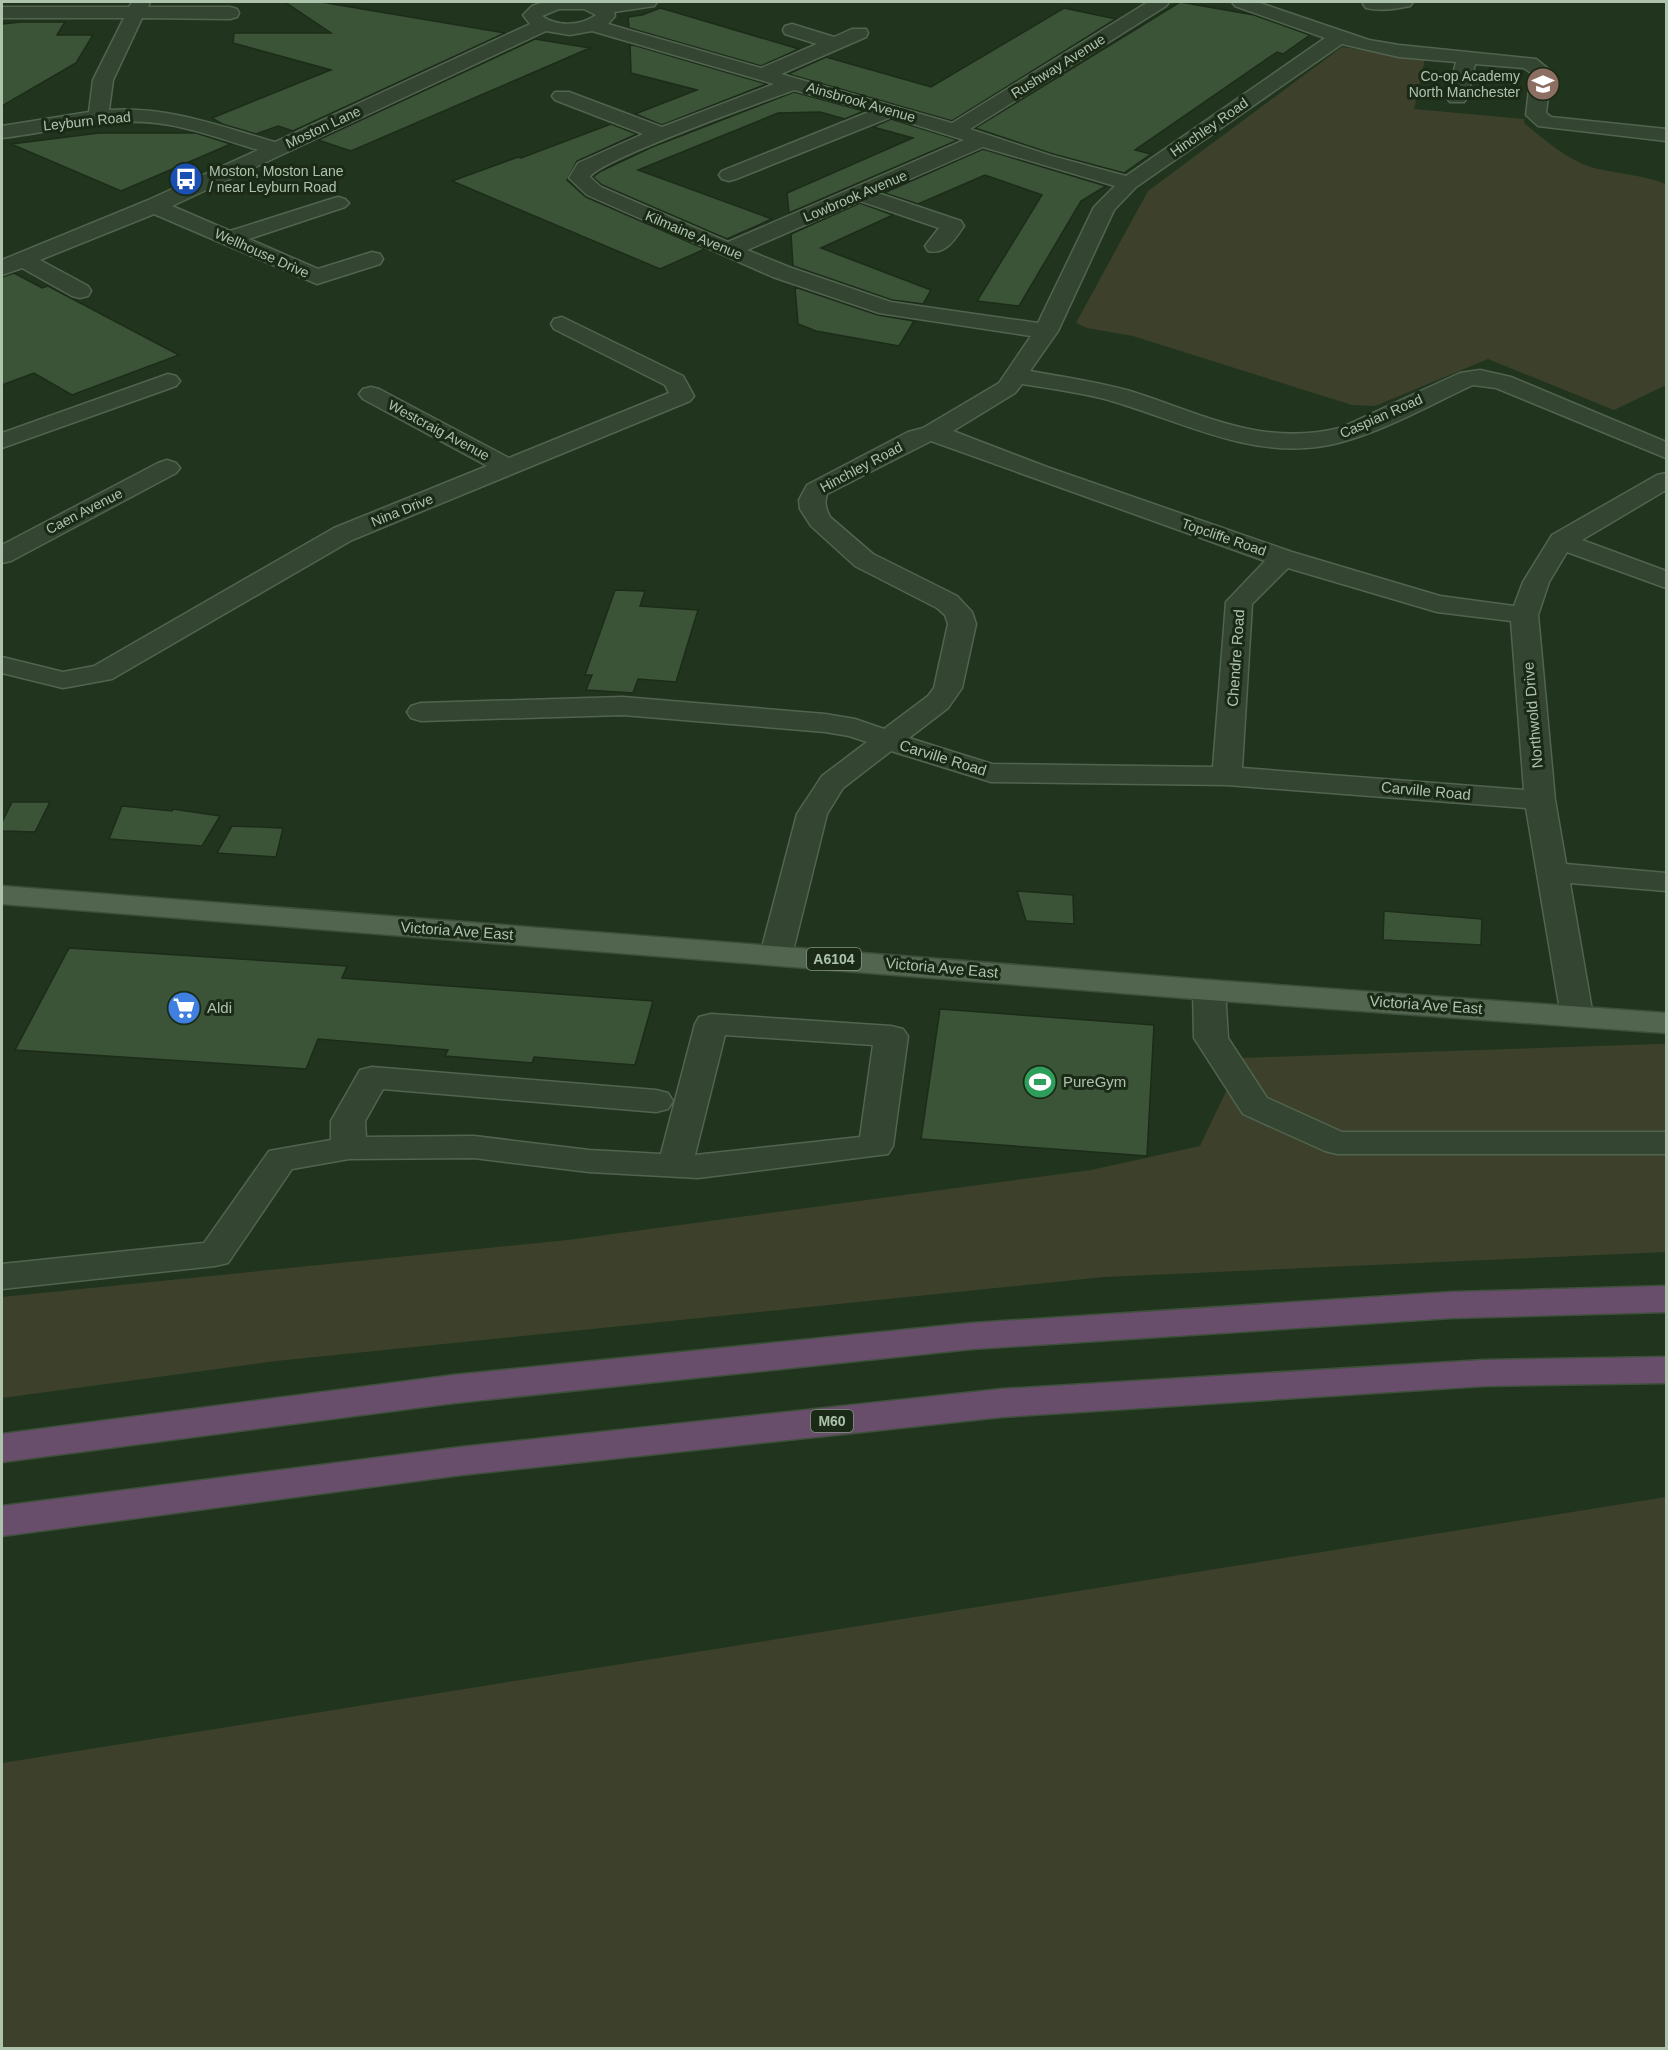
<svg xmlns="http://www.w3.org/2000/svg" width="1668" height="2050" viewBox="0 0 1668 2050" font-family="Helvetica,sans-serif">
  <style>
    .green { fill: #3d412b }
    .building { fill: #3b5337; stroke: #1c2c19; stroke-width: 1.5 }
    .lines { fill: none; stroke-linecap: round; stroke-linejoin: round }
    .minor-casing { stroke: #51644f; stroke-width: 3 }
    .major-casing { stroke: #3d4f3b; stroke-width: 3 }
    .highway-casing { stroke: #3f503c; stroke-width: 3 }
    .minor { fill: #344631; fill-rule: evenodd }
    .major { fill: #52664f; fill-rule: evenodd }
    .highway { fill: #694e6c; fill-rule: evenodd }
    .labels { text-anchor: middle; stroke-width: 6; stroke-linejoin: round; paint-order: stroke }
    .far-street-label { font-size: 14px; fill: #adc3ab; stroke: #1a2a17 }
    .far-poi-label { font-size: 14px; fill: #adc3ab; stroke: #1a2a17; text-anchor: end }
    .shield { fill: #1a2a17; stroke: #81957f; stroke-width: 1.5 }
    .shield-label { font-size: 14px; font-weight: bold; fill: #adc3ab }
    .street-label { font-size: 15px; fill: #adc3ab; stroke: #1a2a17 }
    .poi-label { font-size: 15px; fill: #adc3ab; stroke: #1a2a17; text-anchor: start }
  </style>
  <rect width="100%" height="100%" fill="#21351e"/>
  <path class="green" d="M 1342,47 L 1425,59 L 1414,109 L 1524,119 L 1524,123 C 1545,140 1567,160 1594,168 C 1619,174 1643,175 1666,184 L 1666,385 L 1614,410 L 1488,359 L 1375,406 L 1352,405 L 1133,336 L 1087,328 L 1076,323 L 1148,191 Z
    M 1659,1044 L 1666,1044 L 1666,1252 L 1104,1277 L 276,1361 L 2,1398 L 2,1297 L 568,1240 L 1091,1170 L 1200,1146 L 1242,1058 Z
    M 1666,1497 L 1666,2048 L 2,2048 L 2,1763 Z"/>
  <path class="building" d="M 285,2 L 321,2 L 505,33 L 293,131 L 278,126 L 256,134 L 222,124 L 212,118 L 331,70 L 233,43 L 234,33 L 331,33 Z
    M 1180,2 L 1254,15 L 1310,35 L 1283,54 L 1277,52 L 1135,150 L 1151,154 L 1124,173 L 1053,154 L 975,128 Z
    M 660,8 L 664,9 L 799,49 L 761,66 L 629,28 L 628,17 L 642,15 Z
    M 1064,8 L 1116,19 L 952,121 L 788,74 L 826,57 L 931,87 Z
    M 21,22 L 65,22 L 57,35 L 93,35 L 76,63 L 2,106 L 2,24 Z
    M 535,39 L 590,48 L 351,151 L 318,140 Z
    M 630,44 L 767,84 L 662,125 L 635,114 L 697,90 L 631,73 Z
    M 794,92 L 864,111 L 845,119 L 820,112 L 778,113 L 638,170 L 772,219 L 727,239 L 602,185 L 593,177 L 601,171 L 652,147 Z
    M 891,119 L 958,140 L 789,213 L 787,193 L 913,138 L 873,127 Z
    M 611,124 L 637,134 L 577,161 L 567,180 L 586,197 L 705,249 L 660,269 L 452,181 L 518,157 L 521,158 Z
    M 99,133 L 196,133 L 231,144 L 121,191 L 11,144 Z
    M 983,149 L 1106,186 L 1081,201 L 1019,306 L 977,301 L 1042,195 L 985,175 L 918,204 L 884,193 Z
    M 860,203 L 893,215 L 821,248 L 931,290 L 923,304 L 892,300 L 793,266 L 791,234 Z
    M 14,273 L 42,288 L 48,286 L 179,355 L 72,395 L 34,373 L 2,385 L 2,277 Z
    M 795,287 L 878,315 L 914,321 L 899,346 L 816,331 L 798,324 Z
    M 615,590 L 645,591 L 640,606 L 698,610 L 676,682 L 638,679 L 633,693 L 586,690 L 592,675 L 585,675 Z
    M 12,802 L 50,802 L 35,832 L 2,831 L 2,822 Z
    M 122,806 L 172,811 L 173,809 L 220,816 L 202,846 L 109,839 Z
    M 232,826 L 283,828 L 276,857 L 217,853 Z
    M 1017,891 L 1073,895 L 1074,924 L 1026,921 Z
    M 1384,911 L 1482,919 L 1481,945 L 1383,940 Z
    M 69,948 L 347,966 L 342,978 L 653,1001 L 635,1065 L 534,1057 L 532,1063 L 445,1056 L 448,1050 L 318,1039 L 306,1069 L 15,1050 Z
    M 940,1009 L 1154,1025 L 1147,1156 L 921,1139 Z"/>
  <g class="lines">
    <defs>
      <path id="minor" d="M 132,2 L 150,2 L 148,7 L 230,7 L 237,9 L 239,13 L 237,17 L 230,19 L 142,18 L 113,80 L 109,110 C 167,106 220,126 275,142 L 530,24 L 523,15 L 532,6 L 544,2 L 657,2 L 654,6 L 614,12 L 615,16 L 608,24 L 761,68 L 817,44 L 785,34 L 783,30 L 785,26 L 792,24 L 834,37 L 852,29 L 866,29 L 868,33 L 866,37 L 781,74 L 952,123 L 1148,2 L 1169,2 L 1166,6 L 970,129 L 1052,156 L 1126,176 L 1325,38 L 1235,6 L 1232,2 L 1257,2 L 1369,40 L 1399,45 L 1536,59 L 1551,71 L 1546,113 L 1551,117 L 1666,129 L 1666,141 L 1538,126 L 1526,115 L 1531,73 L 1524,68 L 1475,64 L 1467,98 L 1464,102 L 1450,102 L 1447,98 L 1456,62 L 1399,57 L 1342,44 L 1136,187 L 1114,210 L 1058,331 L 1030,371 C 1063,377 1098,382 1130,391 C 1203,414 1261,447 1340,428 L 1460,373 L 1480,370 L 1511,377 L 1666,442 L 1666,458 L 1496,388 L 1473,385 C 1427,406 1367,441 1317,447 C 1246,456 1182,422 1115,402 C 1085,393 1053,389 1022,384 L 1015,393 L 953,431 L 1047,467 L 1292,552 L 1440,596 L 1514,606 L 1523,582 L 1552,535 L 1657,475 L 1666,473 L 1666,490 L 1582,540 L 1666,571 L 1666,588 L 1567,552 L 1549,582 L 1538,615 L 1555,800 L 1566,864 L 1666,873 L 1666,891 L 1570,883 L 1593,1016 L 1589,1023 L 1577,1026 L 1565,1023 L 1561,1016 L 1526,808 L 1227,785 L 991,782 L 891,751 L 843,788 L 827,814 L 792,955 L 787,962 L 776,965 L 765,962 L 760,955 L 797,814 L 822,776 L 867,742 L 849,736 L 825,732 L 623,715 L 421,721 L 411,718 L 407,712 L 411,706 L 421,703 L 623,697 L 825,714 L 855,719 L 884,729 L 928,696 L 934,688 L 948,624 L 945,615 L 937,608 L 855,566 L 811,526 L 800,509 L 799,500 L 807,485 L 908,432 L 923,428 L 999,383 L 1031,336 L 879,313 L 773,277 L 587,195 L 569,178 L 578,163 L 643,134 L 555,100 L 552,96 L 555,92 L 569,92 L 662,127 L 774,84 L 592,31 L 570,35 L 546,31 L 172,206 L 230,231 L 331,199 L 338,197 L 345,199 L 349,203 L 345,207 L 249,239 L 318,269 L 372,252 L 380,254 L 383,259 L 380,264 L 317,284 L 154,214 L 40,260 L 88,286 L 91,291 L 88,296 L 80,298 L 72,296 L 22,268 L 2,275 L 2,260 L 146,201 L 258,150 C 224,140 191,127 156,123 C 103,117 53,132 2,138 L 2,126 L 89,112 L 93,80 L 124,18 L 2,18 L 2,7 L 129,7 ZM 559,9 L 584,9 L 596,15 C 581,26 557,27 542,16 ZM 794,90 L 871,111 L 722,171 L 719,175 L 722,179 L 729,181 L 736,179 L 891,117 L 964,140 L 728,242 L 601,187 L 590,177 C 599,160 765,101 794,90 ZM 983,147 L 1115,186 L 1094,207 L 1038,323 L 891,302 L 789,267 L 747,250 L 860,201 L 939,228 L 925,246 L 928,251 C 946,255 955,239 964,226 L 961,221 L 878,193 ZM 931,441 L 1265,561 L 1226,602 L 1213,767 L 992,764 L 909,738 L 948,708 L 962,688 L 976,624 L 972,612 L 957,596 L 873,554 L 830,517 C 826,509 824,503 827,494 ZM 1288,568 L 1437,612 L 1511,621 L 1524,790 L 1242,768 L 1252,604 Z
        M 1365,2 L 1413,2 L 1410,6 C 1397,9 1379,11 1366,8 L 1363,4 Z
        M 562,317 L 683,376 L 694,396 L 690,401 L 352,540 L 112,679 L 63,688 L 2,673 L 2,657 L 63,672 L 94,666 L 334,528 L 487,466 L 363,399 L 359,394 L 363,389 L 371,387 L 379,389 L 509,458 L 669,393 L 665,385 L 554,329 L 551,324 L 554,319 Z
        M 168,374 L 176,376 L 180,381 L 176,386 L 2,448 L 2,433 Z
        M 167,460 L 176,463 L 180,468 L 176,473 L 11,561 L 2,563 L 2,545 L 158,463 Z
        M 1209,980 L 1220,983 L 1225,990 L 1228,1038 L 1267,1098 L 1342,1132 L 1666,1132 L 1666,1154 L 1337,1154 L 1325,1151 L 1243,1114 L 1194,1038 L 1193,990 L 1198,983 Z
        M 711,1014 L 891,1026 L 903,1029 L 908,1036 L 893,1146 L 888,1154 L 698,1178 L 589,1172 L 474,1158 L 349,1159 L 292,1169 L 228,1263 L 215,1266 L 2,1289 L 2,1264 L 204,1243 L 269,1151 L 331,1140 L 331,1121 L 360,1070 L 372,1067 L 656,1090 L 668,1093 L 673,1101 L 668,1109 L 656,1112 L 383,1089 L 365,1121 L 366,1137 L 474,1136 L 589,1150 L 661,1154 L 695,1024 L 699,1017 ZM 725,1035 L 873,1045 L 860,1137 L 695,1155 Z"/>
      <path id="major" d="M 2,886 L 1209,980 L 1666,1013 L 1666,1033 L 1209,1000 L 2,904 Z"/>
      <path id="highway" d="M 1666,1286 L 1666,1312 L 1452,1318 L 972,1349 L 454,1403 L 2,1462 L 2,1434 L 454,1375 L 972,1323 L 1452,1292 Z
        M 1666,1357 L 1666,1383 L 1484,1386 L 1002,1417 L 461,1475 L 2,1536 L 2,1506 L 461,1447 L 1002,1389 L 1484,1360 Z"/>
    </defs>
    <use href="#minor" class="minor-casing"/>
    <use href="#major" class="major-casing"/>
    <use href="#highway" class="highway-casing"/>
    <use href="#minor" class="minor"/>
    <use href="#major" class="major"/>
    <use href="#highway" class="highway"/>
  </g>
  <defs>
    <symbol id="school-disc" viewBox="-11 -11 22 22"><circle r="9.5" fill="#8d6e63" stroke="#1a2a17"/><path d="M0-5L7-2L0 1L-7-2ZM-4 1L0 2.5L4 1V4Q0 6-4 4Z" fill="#fff"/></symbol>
    <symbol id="bus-disc" viewBox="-11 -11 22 22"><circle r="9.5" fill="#1a4fb4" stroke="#1a2a17"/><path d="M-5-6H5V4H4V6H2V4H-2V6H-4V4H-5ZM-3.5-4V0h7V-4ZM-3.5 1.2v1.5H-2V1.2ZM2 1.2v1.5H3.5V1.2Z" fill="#fff"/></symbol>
    <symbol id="supermarket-disc" viewBox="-11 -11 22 22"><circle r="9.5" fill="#3f7fe0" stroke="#1a2a17"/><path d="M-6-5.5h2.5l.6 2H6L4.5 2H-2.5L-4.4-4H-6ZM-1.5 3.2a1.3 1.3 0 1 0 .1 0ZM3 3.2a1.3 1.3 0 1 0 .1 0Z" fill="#fff"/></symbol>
    <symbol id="stadium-disc" viewBox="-11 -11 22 22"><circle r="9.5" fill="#2e9e5b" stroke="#1a2a17"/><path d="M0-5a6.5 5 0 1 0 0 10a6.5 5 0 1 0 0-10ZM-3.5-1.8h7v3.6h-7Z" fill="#fff"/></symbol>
  </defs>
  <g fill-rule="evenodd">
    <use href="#school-disc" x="1524" y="65" width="38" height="38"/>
    <use href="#bus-disc" x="167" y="160" width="38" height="38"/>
    <use href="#supermarket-disc" x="165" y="989" width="38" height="38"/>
    <use href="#stadium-disc" x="1021" y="1063" width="38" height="38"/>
  </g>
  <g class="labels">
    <g class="far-street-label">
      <text transform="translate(1058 66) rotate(-32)" y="5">Rushway Avenue</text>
      <text transform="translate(861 102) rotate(16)" y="5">Ainsbrook Avenue</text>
      <text transform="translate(87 121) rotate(-6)" y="5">Leyburn Road</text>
      <text transform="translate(323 127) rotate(-25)" y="5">Moston Lane</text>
      <text transform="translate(1209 127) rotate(-35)" y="5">Hinchley Road</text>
      <text transform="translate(855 196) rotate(-23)" y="5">Lowbrook Avenue</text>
      <text transform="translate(694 235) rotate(23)" y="5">Kilmaine Avenue</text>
      <text transform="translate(262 253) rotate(24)" y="5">Wellhouse Drive</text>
      <text transform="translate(1381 416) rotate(-24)" y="5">Caspian Road</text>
      <text transform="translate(439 430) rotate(28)" y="5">Westcraig Avenue</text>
      <text transform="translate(861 467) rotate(-28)" y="5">Hinchley Road</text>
      <text transform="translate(402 510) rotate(-22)" y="5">Nina Drive</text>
      <text transform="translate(84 511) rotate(-27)" y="5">Caen Avenue</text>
      <text transform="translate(1224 537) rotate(19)" y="5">Topcliffe Road</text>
    </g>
    <g class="far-poi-label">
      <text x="1520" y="81">Co-op Academy<tspan x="1520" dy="16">North Manchester</tspan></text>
      <text x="209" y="176" text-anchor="start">Moston, Moston Lane<tspan x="209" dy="16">/ near Leyburn Road</tspan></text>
    </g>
    <g class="shield">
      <rect x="807" y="948" width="54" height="22" rx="4.5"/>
      <rect x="811" y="1410" width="42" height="22" rx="4.5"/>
    </g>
    <g class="shield-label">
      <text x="834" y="964">A6104</text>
      <text x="832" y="1426">M60</text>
    </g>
    <g class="street-label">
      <text transform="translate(1236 658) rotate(-86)" y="5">Chendre Road</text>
      <text transform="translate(1533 715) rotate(-95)" y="5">Northwold Drive</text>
      <text transform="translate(943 758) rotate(17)" y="5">Carville Road</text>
      <text transform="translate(1426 791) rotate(5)" y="5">Carville Road</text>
      <text transform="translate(457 931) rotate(4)" y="5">Victoria Ave East</text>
      <text transform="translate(942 968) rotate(5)" y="5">Victoria Ave East</text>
      <text transform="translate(1426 1005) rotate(4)" y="5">Victoria Ave East</text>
    </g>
    <g class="poi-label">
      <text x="207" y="1013">Aldi</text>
      <text x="1063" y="1087">PureGym</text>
    </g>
  </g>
  <rect width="1668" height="2050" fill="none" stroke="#adc3ab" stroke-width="6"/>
</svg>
